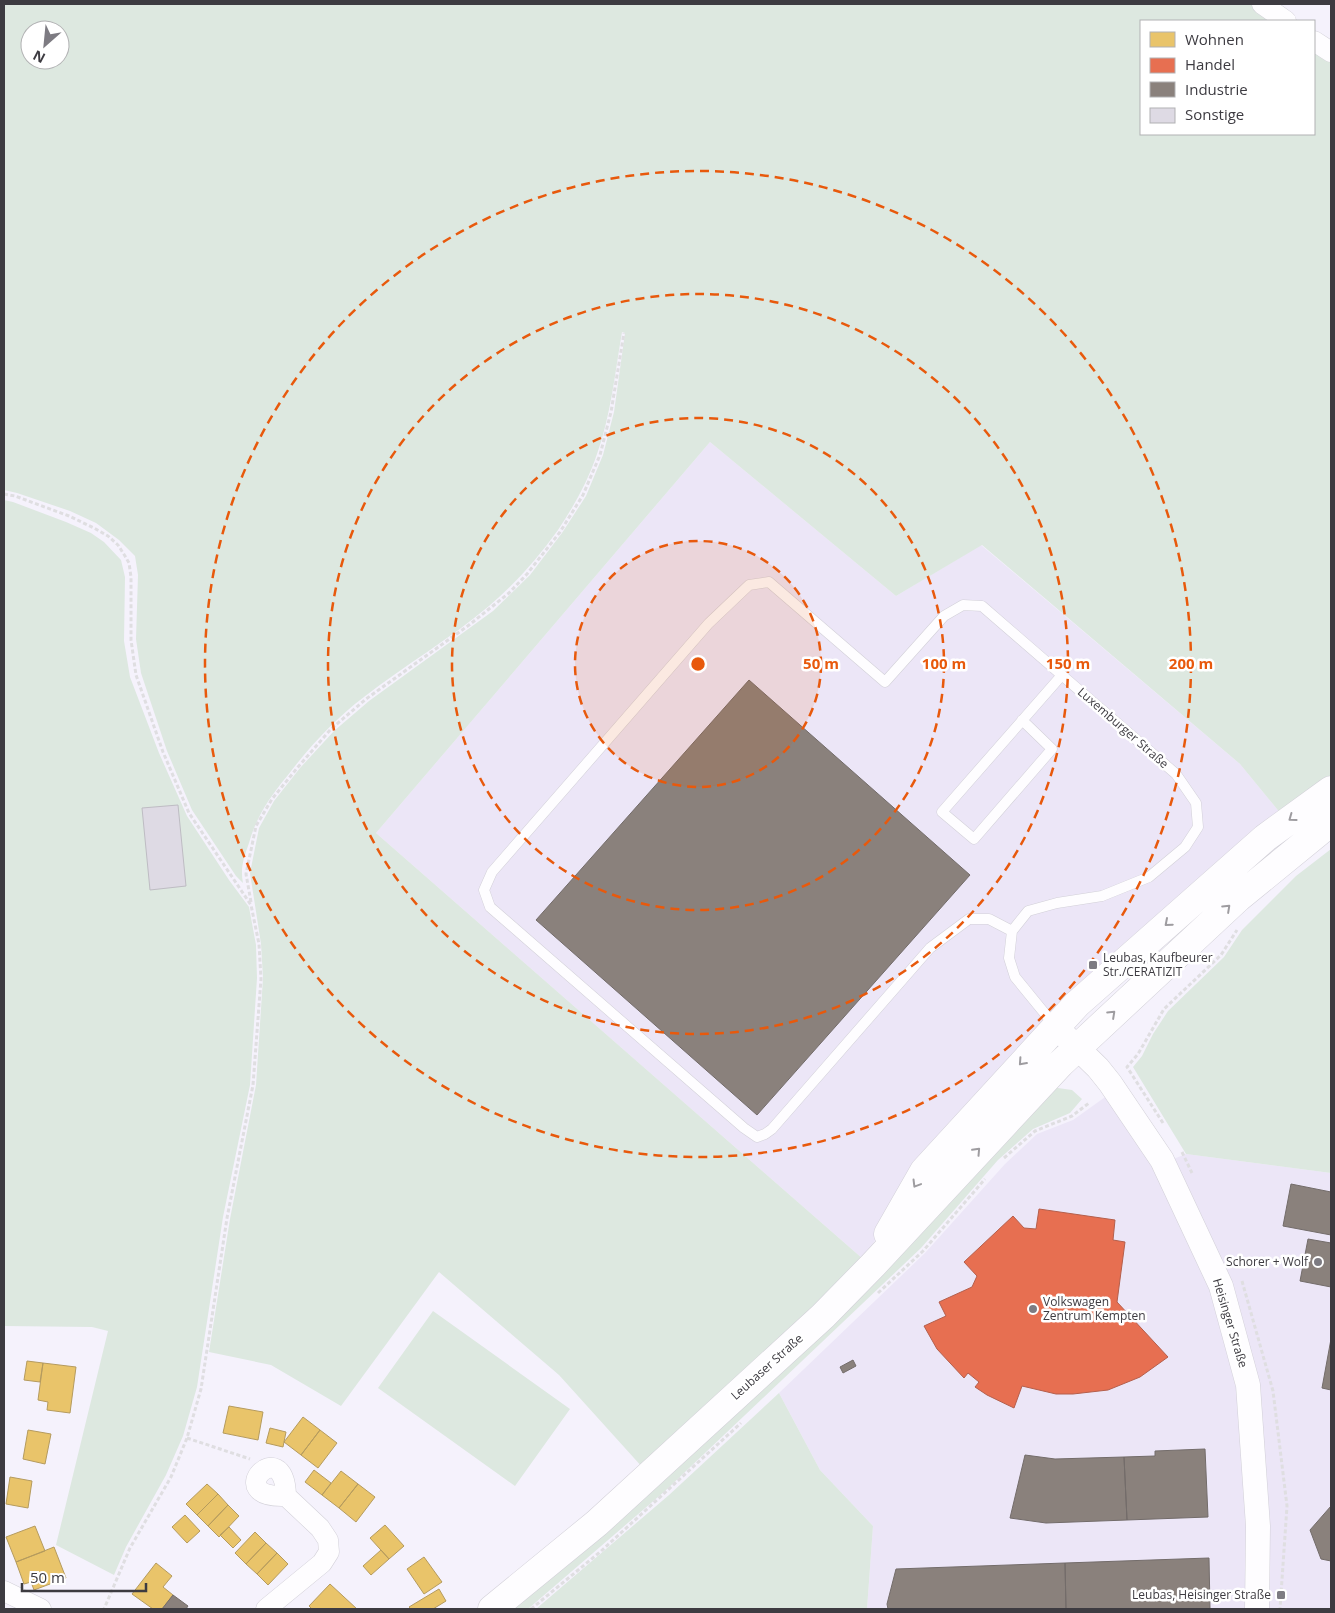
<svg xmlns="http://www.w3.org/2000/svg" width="1335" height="1613" viewBox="0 0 1335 1613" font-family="'Open Sans',sans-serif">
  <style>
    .built { fill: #ece6f7 }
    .green { fill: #dde8e0; fill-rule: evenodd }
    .homes { fill: #e9c46a; stroke: #b59b5e }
    .shops { fill: #e76f51; stroke: #b45f4c }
    .industry { fill: #8a817c; stroke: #736c6a }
    .building { fill: #dedae4; stroke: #bebcc3 }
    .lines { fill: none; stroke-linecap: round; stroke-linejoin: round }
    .service-casing { stroke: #d2d0d8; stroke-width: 11 }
    .minor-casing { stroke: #d2d0d8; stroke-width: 21 }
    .tertiary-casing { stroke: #d2d0d8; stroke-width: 25 }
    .secondary-casing { stroke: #d2d0d8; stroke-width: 29 }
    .path { stroke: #dfdee1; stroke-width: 3; stroke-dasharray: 4 2.5; stroke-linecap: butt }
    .service { stroke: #fefdff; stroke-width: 10 }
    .minor { stroke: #fefdff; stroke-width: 20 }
    .tertiary { stroke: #fefdff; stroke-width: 24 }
    .secondary { stroke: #fefdff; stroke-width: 28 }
    .oneway { stroke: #9e9ca0 }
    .ring { fill: none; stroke: #e8590c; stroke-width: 2.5; stroke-dasharray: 9 6 }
    .poi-dot { fill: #7d7b82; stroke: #fff; stroke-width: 2 }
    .labels { text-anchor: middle; stroke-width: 5; stroke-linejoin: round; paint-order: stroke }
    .street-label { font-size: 12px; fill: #3d3b41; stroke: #fff }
    .poi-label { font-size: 12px; fill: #3d3b41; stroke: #fff; text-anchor: start }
    .centre { fill: #e8590c; stroke: #fff; stroke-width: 2.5 }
    .ring-label { font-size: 15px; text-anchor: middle; font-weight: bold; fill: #e8590c; stroke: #fff; stroke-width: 5; stroke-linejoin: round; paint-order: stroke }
  </style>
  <rect width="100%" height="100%" fill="#f5f2fc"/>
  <path class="built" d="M 710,442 L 896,596 L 981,545 L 1240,764 L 1281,814 L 1055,1017 L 888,1220 L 863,1259 L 376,833 Z
    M 1108,1095 L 1153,1167 L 1186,1154 L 1331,1173 L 1331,1609 L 867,1609 L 873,1526 L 820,1470 L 779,1393 L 925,1253 L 1005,1164 L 1037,1134 L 1073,1120 Z"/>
  <path class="green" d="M 4,4 L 1255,4 L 1278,21 L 1141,21 L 1141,134 L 1314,134 L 1314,46 L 1331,57 L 1331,780 L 1281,814 L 1240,764 L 982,545 L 896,596 L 710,442 L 376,833 L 863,1259 L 643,1468 L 559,1375 L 439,1272 L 341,1406 L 271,1365 L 209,1352 L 230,1219 L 256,1085 L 263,978 L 261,944 L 250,873 L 259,828 L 274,801 L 300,768 L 334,731 L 369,701 L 493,611 L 530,575 L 562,533 L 586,496 L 603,455 L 614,412 L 625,333 L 622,332 C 615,372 611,415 597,454 C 588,481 574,506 558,530 C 538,558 515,584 489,606 C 450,639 405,665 364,697 C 336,718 310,746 288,775 C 270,797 257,815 249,843 C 244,857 240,868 243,883 L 236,876 L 192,810 L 167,751 L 141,673 L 136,639 L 138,575 L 135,556 L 119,540 L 96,523 L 70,511 L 17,493 L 4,490 ZM 30,30 L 60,30 L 60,60 L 30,60 Z
    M 4,500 L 13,502 L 66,522 L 91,533 L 104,542 L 121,560 L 125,577 L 124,641 L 130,677 L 159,753 L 187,816 L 229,880 L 249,907 L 256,945 L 257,978 L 250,1085 L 223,1217 L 197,1387 L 183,1436 L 166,1475 L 126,1547 L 114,1575 L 56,1545 L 108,1331 L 92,1327 L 4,1326 Z
    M 1331,849 L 1331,1173 L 1186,1154 L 1133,1067 L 1142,1056 L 1153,1034 L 1168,1011 L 1224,957 L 1242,930 L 1296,876 Z
    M 1051,1087 L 1072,1090 L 1082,1099 L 1070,1113 L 1033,1129 L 998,1160 L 921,1248 L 665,1491 L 528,1609 L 506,1609 Z
    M 433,1311 L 570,1409 L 515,1486 L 378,1388 Z
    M 779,1393 L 820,1470 L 873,1526 L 867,1609 L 536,1609 L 669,1495 Z"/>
  <path class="homes" d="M 27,1361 L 43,1363 L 40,1382 L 24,1380 Z
    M 43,1363 L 76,1367 L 70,1413 L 47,1410 L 48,1402 L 38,1400 Z
    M 229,1406 L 263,1412 L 258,1440 L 223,1433 Z
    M 303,1417 L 320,1430 L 301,1455 L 284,1442 Z
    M 270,1428 L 286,1432 L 283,1447 L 266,1443 Z
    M 28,1430 L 51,1434 L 45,1464 L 23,1459 Z
    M 320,1430 L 337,1443 L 318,1468 L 301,1455 Z
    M 314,1470 L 331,1483 L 322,1495 L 305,1482 Z
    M 341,1471 L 358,1484 L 339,1508 L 322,1495 Z
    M 10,1477 L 32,1481 L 28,1508 L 6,1504 Z
    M 207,1484 L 218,1494 L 197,1515 L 186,1504 Z
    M 358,1484 L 375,1497 L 356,1522 L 339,1508 Z
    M 218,1494 L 228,1505 L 208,1526 L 197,1515 Z
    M 228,1505 L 239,1516 L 219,1537 L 208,1526 Z
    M 185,1515 L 200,1531 L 187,1543 L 172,1527 Z
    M 385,1525 L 404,1546 L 389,1559 L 370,1538 Z
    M 35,1526 L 45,1551 L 16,1562 L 6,1537 Z
    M 229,1527 L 241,1540 L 233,1548 L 220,1535 Z
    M 255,1532 L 266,1543 L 246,1564 L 235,1553 Z
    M 266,1543 L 277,1553 L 257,1574 L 246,1564 Z
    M 54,1547 L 66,1578 L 34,1590 L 31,1582 L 24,1584 L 16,1562 Z
    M 381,1550 L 389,1559 L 371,1575 L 363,1566 Z
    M 277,1553 L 288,1564 L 268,1585 L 257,1574 Z
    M 424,1557 L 442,1582 L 424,1594 L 407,1569 Z
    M 156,1563 L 172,1576 L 163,1587 L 173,1595 L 162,1609 L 153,1609 L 132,1594 Z
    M 330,1584 L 357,1609 L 312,1609 L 309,1606 Z
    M 439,1589 L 446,1601 L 433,1609 L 411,1609 L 409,1607 Z"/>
  <path class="shops" d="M 1039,1209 L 1115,1220 L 1113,1240 L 1125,1242 L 1117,1302 L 1168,1357 L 1140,1377 L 1108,1390 L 1073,1394 L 1056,1394 L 1022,1386 L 1014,1408 L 987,1395 L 975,1387 L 979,1382 L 968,1373 L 964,1378 L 937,1349 L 924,1326 L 946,1316 L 939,1302 L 972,1287 L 977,1276 L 964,1262 L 1013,1216 L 1024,1228 L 1036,1229 Z"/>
  <path class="industry" d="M 749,680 L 970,875 L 757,1115 L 536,920 Z
    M 1291,1184 L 1331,1192 L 1331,1235 L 1283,1226 Z
    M 1308,1239 L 1331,1243 L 1331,1287 L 1300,1281 Z
    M 1331,1339 L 1331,1390 L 1322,1388 Z
    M 853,1360 L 856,1366 L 843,1373 L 840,1367 Z
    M 1205,1449 L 1208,1517 L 1127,1520 L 1124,1457 L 1155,1456 L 1155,1451 Z
    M 1025,1455 L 1055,1459 L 1124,1457 L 1127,1520 L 1046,1523 L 1010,1518 Z
    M 1331,1506 L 1331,1561 L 1321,1559 L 1310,1530 Z
    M 1209,1558 L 1210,1609 L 1066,1609 L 1065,1563 Z
    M 1065,1563 L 1066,1609 L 888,1609 L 887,1604 L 896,1569 Z
    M 173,1595 L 188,1606 L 186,1609 L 162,1609 Z"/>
  <path class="building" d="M 178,805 L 186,886 L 150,890 L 142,808 Z"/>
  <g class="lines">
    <defs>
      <path id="service" d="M 1022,720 L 1052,749 L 974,839 L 942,812 L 1062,675
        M 1012,931 L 989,919 L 969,919 L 930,948 L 772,1129 L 765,1134 L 757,1137 L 744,1128 L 490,907 L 484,890 L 492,872 L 709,623 L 749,585 L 769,582 L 885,682 L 944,616 L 963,605 L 982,606 L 1176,774 L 1196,803 L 1198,827 L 1185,847 L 1149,877 L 1102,896 L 1057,903 L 1028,911 L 1012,931 L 1009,958 L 1015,977 L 1055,1026"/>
      <path id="minor" d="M 1262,4 L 1286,21
        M 1314,41 L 1331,52
        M 4,1591 L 41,1609
        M 266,1609 L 322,1563 L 329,1552 L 328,1540 L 320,1528 L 286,1496 C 219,1499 285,1431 286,1496"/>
      <path id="tertiary" d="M 1055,1026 L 1098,1068 L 1110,1083 L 1162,1160 L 1221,1286 L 1248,1385 L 1258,1526 L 1257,1609"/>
      <path id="secondary" d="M 888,1234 L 924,1171 L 1077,1004 L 1265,838 L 1331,790
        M 492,1609 L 597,1523 L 823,1316 L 873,1265 L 1060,1064 L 1238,898 L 1331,822"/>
    </defs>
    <use href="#service" class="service-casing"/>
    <use href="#minor" class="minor-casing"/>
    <use href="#tertiary" class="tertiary-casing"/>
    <use href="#secondary" class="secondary-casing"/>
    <path class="path" d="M 4,494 L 15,496 L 69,516 L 94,528 L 108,536 L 118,545 L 125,556 L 129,563 L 131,577 L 131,640 L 136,675 L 163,752 L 189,813 L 251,905 L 259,944 L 261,979 L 253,1085 L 227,1218 L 201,1389 L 187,1438 L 171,1477 L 130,1548 L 104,1609
      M 251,902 L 246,874 L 256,826 L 272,799 L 298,767 L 331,729 L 366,699 L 469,625 L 509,593 L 527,574 L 560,532 L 583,495 L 600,455 L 611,412 L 624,333
      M 1163,1123 L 1127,1067 L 1138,1054 L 1164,1009 L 1221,955 L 1237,930
      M 1182,1152 L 1192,1173
      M 1004,1158 L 1035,1131 L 1072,1116 L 1089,1103
      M 1242,1281 L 1273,1391 L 1287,1506 L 1280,1609
      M 878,1293 L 923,1251 L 985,1179
      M 187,1438 L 250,1459
      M 531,1609 L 600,1552 L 741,1423"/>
    <use href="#service" class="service"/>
    <use href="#minor" class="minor"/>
    <use href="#tertiary" class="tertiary"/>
    <use href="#secondary" class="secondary"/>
  </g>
  <defs><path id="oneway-chevron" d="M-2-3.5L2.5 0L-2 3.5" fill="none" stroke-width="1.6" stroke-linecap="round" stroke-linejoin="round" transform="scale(1.25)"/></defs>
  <g class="oneway">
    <use href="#oneway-chevron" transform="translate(1292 818) rotate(144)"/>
    <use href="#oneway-chevron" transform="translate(1227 908) rotate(-43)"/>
    <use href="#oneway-chevron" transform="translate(1168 923) rotate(139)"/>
    <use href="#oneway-chevron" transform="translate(1112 1014) rotate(-43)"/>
    <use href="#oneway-chevron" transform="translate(1022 1062) rotate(132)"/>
    <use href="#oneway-chevron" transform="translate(977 1151) rotate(-47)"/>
    <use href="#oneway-chevron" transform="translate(916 1184) rotate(121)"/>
  </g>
  <circle cx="698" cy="664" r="123" fill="#e8590c" fill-opacity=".12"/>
  <g class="ring">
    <circle cx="698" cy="664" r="123"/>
    <circle cx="698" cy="664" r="246"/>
    <circle cx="698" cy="664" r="370"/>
    <circle cx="698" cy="664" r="493"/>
  </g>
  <g class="poi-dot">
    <rect x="1088" y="960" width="10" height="10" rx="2.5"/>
    <circle cx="1318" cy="1262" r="5"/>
    <circle cx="1033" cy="1309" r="5"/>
    <rect x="1276" y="1590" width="10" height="10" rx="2.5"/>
  </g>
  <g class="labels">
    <g class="street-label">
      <text transform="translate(1123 728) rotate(41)" y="4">Luxemburger Straße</text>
      <text transform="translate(1230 1323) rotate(73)" y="4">Heisinger Straße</text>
      <text transform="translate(767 1367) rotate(-42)" y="4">Leubaser Straße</text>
    </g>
    <g class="poi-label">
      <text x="1103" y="962">Leubas, Kaufbeurer<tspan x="1103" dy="14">Str./CERATIZIT</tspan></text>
      <text x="1308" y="1266" text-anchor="end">Schorer + Wolf</text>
      <text x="1043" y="1306">Volkswagen<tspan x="1043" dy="14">Zentrum Kempten</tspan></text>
      <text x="1271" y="1599" text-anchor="end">Leubas, Heisinger Straße</text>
    </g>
  </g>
  <circle cx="698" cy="664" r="8" class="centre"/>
  <g class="ring-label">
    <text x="821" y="669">50 m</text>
    <text x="944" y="669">100 m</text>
    <text x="1068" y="669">150 m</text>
    <text x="1191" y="669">200 m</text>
  </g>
  <rect width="1335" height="1613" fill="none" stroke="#3d3b41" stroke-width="10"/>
  <rect x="1140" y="20" width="175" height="115" fill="#ffffff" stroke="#b1b1b3"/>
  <rect x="1150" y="32" width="25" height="15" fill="#e9c46a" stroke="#b1b1b3"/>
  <text x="1185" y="45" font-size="15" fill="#3d3b41">Wohnen</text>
  <rect x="1150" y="58" width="25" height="15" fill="#e76f51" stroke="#b1b1b3"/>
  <text x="1185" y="70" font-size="15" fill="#3d3b41">Handel</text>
  <rect x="1150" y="82" width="25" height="15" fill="#8a817c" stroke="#b1b1b3"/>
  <text x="1185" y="95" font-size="15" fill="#3d3b41">Industrie</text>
  <rect x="1150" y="108" width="25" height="15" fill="#dedae4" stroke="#b1b1b3"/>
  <text x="1185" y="120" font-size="15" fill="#3d3b41">Sonstige</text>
  <g transform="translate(45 45) rotate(207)"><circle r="24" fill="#ffffff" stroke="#b1b1b3"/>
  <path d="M0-4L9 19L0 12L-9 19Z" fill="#7d7b82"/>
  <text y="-8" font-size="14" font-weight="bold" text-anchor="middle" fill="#3d3b41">N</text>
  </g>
  <path d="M22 1583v8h124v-8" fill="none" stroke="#3d3b41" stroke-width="2.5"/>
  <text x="30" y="1583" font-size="15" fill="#3d3b41" stroke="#ffffff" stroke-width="4" paint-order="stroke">50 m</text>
</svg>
